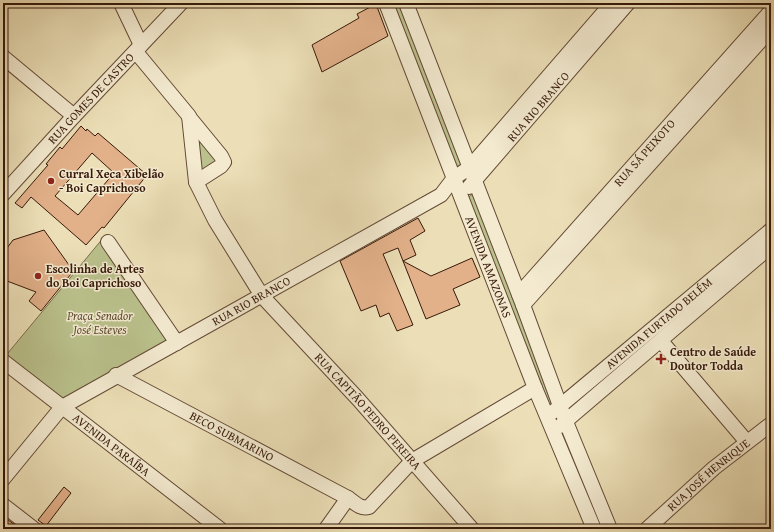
<svg xmlns="http://www.w3.org/2000/svg" width="774" height="532" viewBox="0 0 774 532" font-family="'Gentium Book Plus',serif">
  <style>
    .green { fill: #bac18c; stroke: #786d4b }
    .building { fill: #e2b18a; stroke: #37190a; fill-rule: evenodd }
    .lines { fill: none; stroke-linecap: round; stroke-linejoin: round }
    .minor-casing { stroke: #644a35; stroke-width: 16 }
    .minor { stroke: #f3ead0; stroke-width: 14 }
    .poi-dot { fill: #8f2418; stroke: #f3ead0; stroke-width: 1.5 }
    .labels { text-anchor: middle; stroke-width: 3; stroke-linejoin: round; paint-order: stroke }
    .street-label { font-size: 12px; fill: #37190a; stroke: #f3ead0 }
    .poi-label { font-size: 12px; font-weight: bold; fill: #37190a; stroke: #f3ead0; text-anchor: start }
    .park-label { font-size: 12px; font-style: italic; fill: #5e4b31; stroke: #f3ead0 }
  </style>
  <rect width="100%" height="100%" fill="#ecdfb7"/>
  <filter id="stains"><feTurbulence type="fractalNoise" baseFrequency=".005" numOctaves="4"/><feColorMatrix values="0 0 0 0 .2 0 0 0 0 .09 0 0 0 0 .02 0 0 0 .5 -.17"/></filter>
  <radialGradient id="worn" r=".72"><stop offset=".6" stop-color="#630" stop-opacity="0"/><stop offset="1" stop-color="#630" stop-opacity=".3"/></radialGradient>
  <path class="green" d="M 391,3 L 401,3 L 463,165 L 455,170 Z
    M 195,122 L 222,156 L 197,179 Z
    M 474,193 L 556,401 L 547,407 L 466,199 Z
    M 104,237 L 152,309 L 176,340 L 63,406 L 3,359 Z"/>
  <path class="building" d="M 376,4 L 388,36 L 322,72 L 312,45 L 359,18 L 357,14 Z
    M 81,126 L 86,131 L 87,129 L 95,136 L 98,133 L 147,175 L 104,228 L 102,227 L 86,245 L 31,197 L 22,208 L 15,203 L 48,165 L 46,164 L 60,147 L 62,149 ZM 92,153 L 114,173 L 78,215 L 55,196 Z
    M 418,218 L 425,231 L 410,240 L 416,255 L 403,261 L 398,248 L 383,254 L 413,325 L 397,331 L 389,313 L 380,317 L 376,305 L 361,311 L 340,261 Z
    M 44,230 L 69,265 L 75,269 L 41,311 L 29,301 L 36,292 L 7,281 L 7,248 L 13,240 Z
    M 472,258 L 480,277 L 453,289 L 460,305 L 426,319 L 403,261 L 431,276 Z
    M 64,487 L 71,493 L 46,526 L 38,520 Z
    M 3,516 L 20,529 L 3,529 Z"/>
  <g class="lines">
    <defs>
      <g id="minor">
        <path d="M 121,3 L 141,45"/>
        <path id="s1" d="M 386,3 L 535,388 L 594,529"/>
        <path d="M 406,3 L 523,305 L 566,422 L 610,529"/>
        <path id="s2" d="M 136,52 L 189,116 L 196,182 L 215,220 L 262,296 L 358,399 L 472,529"/>
        <path d="M 3,57 L 74,116"/>
        <path d="M 189,117 L 221,156 L 224,162 L 221,166 L 196,182"/>
        <path id="s3" d="M 469,187 L 628,3"/>
        <path id="s4" d="M 3,194 L 74,116 L 181,3"/>
        <path d="M 108,242 L 177,343"/>
        <path id="s5" d="M 519,294 L 771,11"/>
        <path d="M 523,305 L 771,29"/>
        <path d="M 661,341 L 747,442"/>
        <path id="s6" d="M 3,361 L 220,529"/>
        <path id="s7" d="M 116,375 L 348,498 C 355,503 360,509 369,507 L 412,461 L 535,388"/>
        <path id="s8" d="M 553,412 L 771,230"/>
        <path d="M 560,426 L 771,246"/>
        <path id="s9" d="M 3,479 L 62,407 L 441,195 L 454,178 L 469,168 L 612,3"/>
        <path d="M 3,505 L 34,529"/>
        <path d="M 326,529 L 348,498"/>
        <path id="s10" d="M 647,529 L 714,468 L 771,424"/>
      </g>
    </defs>
    <use href="#minor" class="minor-casing"/>
    <use href="#minor" class="minor"/>
  </g>
  <g class="poi-dot">
    <circle cx="51" cy="181" r="4"/>
    <circle cx="38" cy="276" r="4"/>
    <path d="M659 353h4v4h4v4h-4v4h-4v-4h-4v-4h4z"/>
  </g>
  <g class="labels">
    <g class="street-label">
      <text dy="4" stroke="none"><textPath href="#s4" startOffset="130">RUA GOMES DE CASTRO</textPath></text>
      <text dy="4" stroke="none"><textPath href="#s3" startOffset="106">RUA RIO BRANCO</textPath></text>
      <text dy="4" stroke="none"><textPath href="#s5" startOffset="189">RUA SÁ PEIXOTO</textPath></text>
      <text dy="4" stroke="none"><textPath href="#s1" startOffset="283">AVENIDA AMAZONAS</textPath></text>
      <text dy="4" stroke="none"><textPath href="#s9" startOffset="310">RUA RIO BRANCO</textPath></text>
      <text dy="4" stroke="none"><textPath href="#s8" startOffset="138">AVENIDA FURTADO BELÉM</textPath></text>
      <text dy="4" stroke="none"><textPath href="#s2" startOffset="438">RUA CAPITÃO PEDRO PEREIRA</textPath></text>
      <text dy="4" stroke="none"><textPath href="#s7" startOffset="131">BECO SUBMARINO</textPath></text>
      <text dy="4" stroke="none"><textPath href="#s6" startOffset="137">AVENIDA PARAÍBA</textPath></text>
      <text dy="4" stroke="none"><textPath href="#s10" startOffset="82">RUA JOSÉ HENRIQUE</textPath></text>
    </g>
    <g class="poi-label">
      <text x="59" y="178">Curral Xeca Xibelão<tspan x="59" dy="14">- Boi Caprichoso</tspan></text>
      <text x="46" y="273">Escolinha de Artes<tspan x="46" dy="14">do Boi Caprichoso</tspan></text>
      <text x="670" y="356">Centro de Saúde<tspan x="670" dy="14">Doutor Todda</tspan></text>
    </g>
    <g class="park-label">
      <text x="100" y="320">Praça Senador<tspan x="100" dy="14">José Esteves</tspan></text>
    </g>
  </g>
  <rect width="774" height="532" fill="none" stroke="#ecdfb7" stroke-width="16"/>
  <rect x="4" y="4" width="766" height="524" fill="none" stroke="#37190a" stroke-width="2"/>
  <rect x="8" y="8" width="758" height="516" fill="none" stroke="#37190a"/>
  <rect width="100%" height="100%" filter="url(#stains)"/>
  <rect width="100%" height="100%" fill="url(#worn)"/>
</svg>
